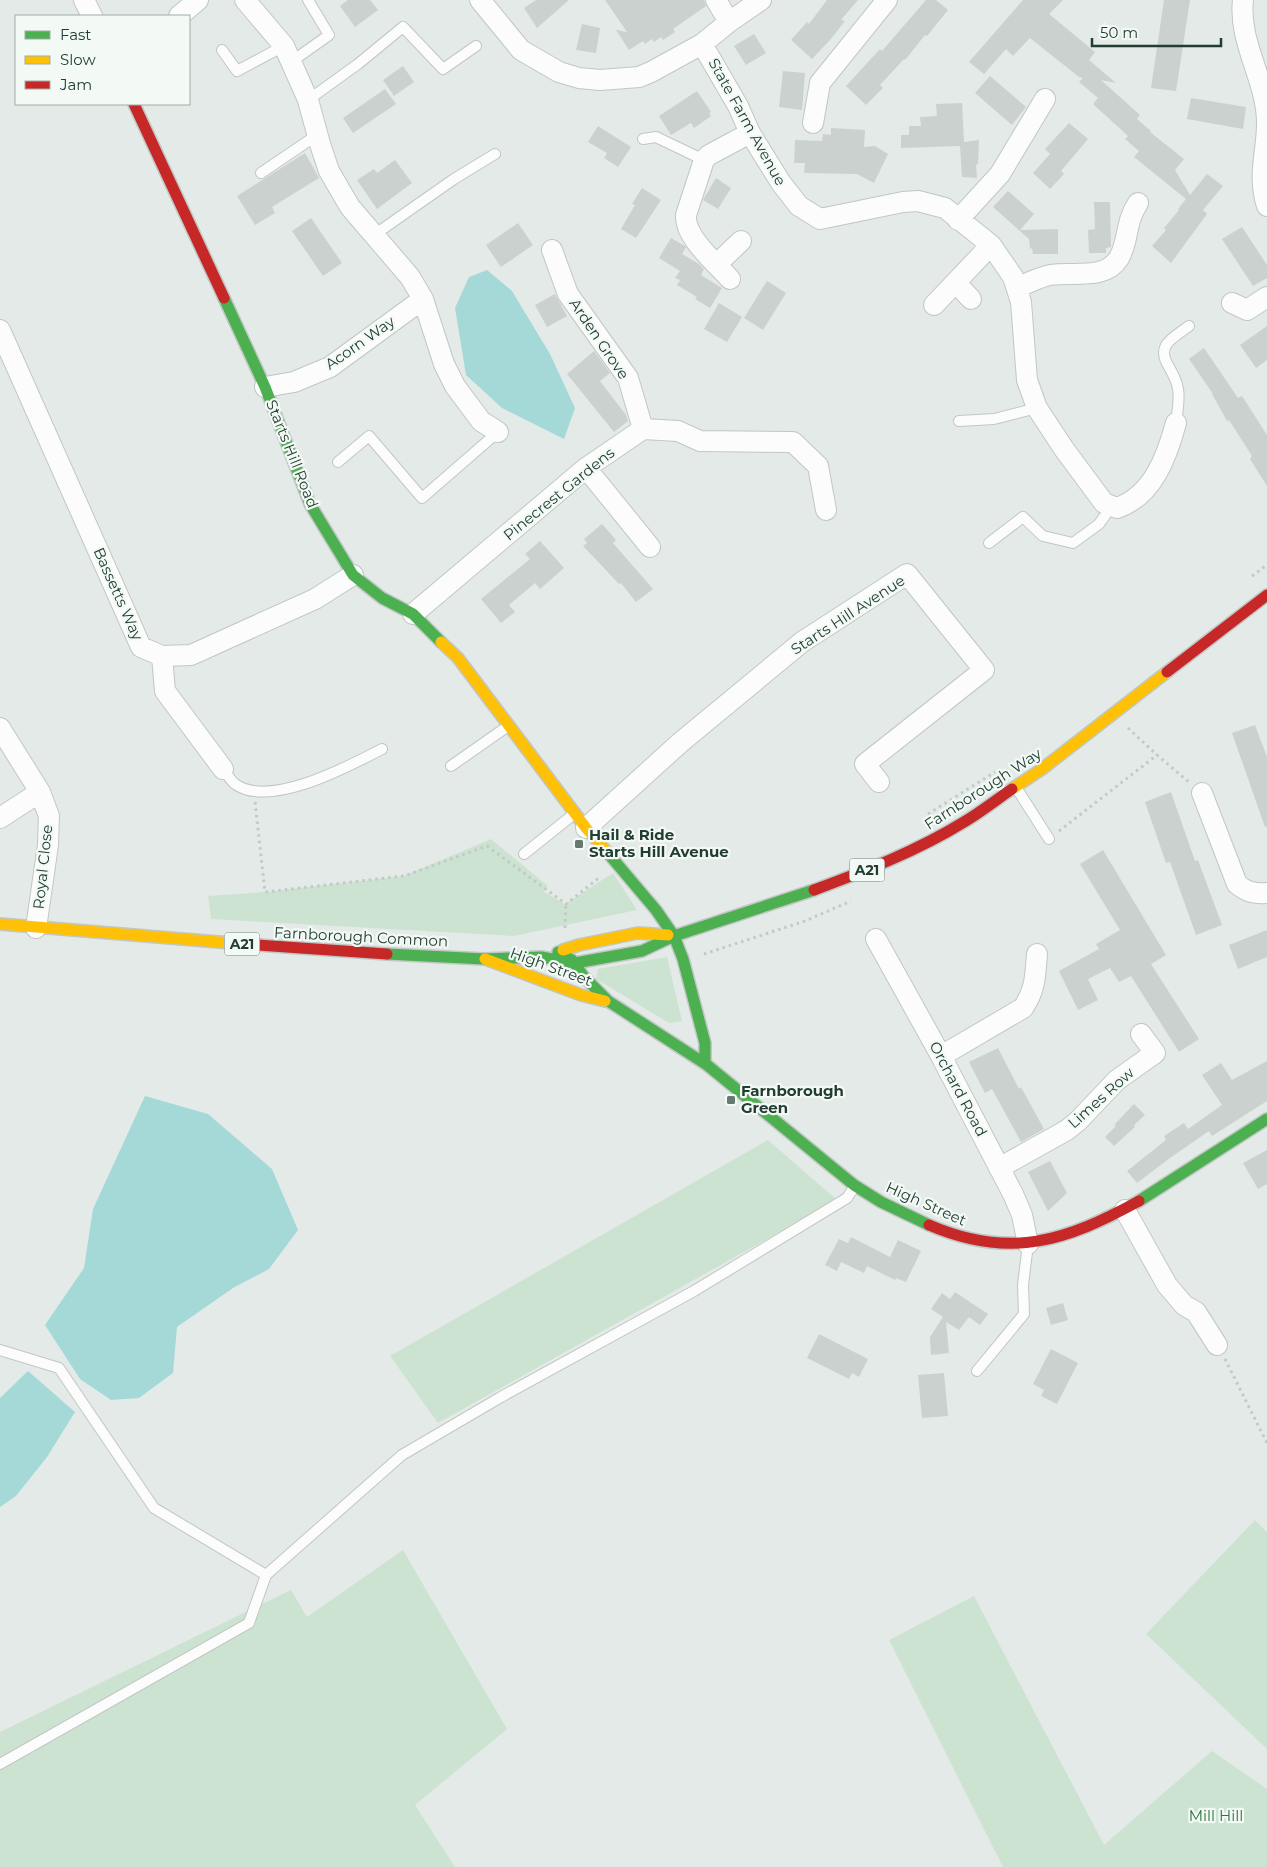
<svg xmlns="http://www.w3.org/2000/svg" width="1267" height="1867" viewBox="0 0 1267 1867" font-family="Montserrat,sans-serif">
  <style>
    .green { fill: #cde3d1 }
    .water { fill: #a5d9d8 }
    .building { fill: #cbd1ce }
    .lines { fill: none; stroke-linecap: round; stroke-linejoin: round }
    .lane-casing { stroke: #c1c7c4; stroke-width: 12 }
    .street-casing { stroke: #c1c7c4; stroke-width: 22 }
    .fast-casing { stroke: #c0c7c4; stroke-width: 14 }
    .slow-casing { stroke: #c0c7c4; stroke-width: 14 }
    .jam-casing { stroke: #c0c7c4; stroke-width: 14 }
    .path { stroke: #c1cac5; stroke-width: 3; stroke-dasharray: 2.5 4; stroke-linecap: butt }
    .lane { stroke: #fbfcfb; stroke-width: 10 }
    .street { stroke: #fbfcfb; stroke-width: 20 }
    .fast { stroke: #4caf50; stroke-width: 11 }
    .slow { stroke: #ffc107; stroke-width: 11 }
    .jam { stroke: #c62828; stroke-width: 11 }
    .poi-dot { fill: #667a71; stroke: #f3f9f5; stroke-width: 2 }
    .labels { text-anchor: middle; stroke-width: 4.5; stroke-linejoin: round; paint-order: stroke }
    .shield { fill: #f3f9f5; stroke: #61766c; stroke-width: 1 }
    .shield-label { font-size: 14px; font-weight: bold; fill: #223e32 }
    .street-label { font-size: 15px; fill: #223e32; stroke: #f3f9f5 }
    .poi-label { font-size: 15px; font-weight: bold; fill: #223e32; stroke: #f3f9f5; text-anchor: start }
    .park-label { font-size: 15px; fill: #2c753d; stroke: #f3f9f5 }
  </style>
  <rect width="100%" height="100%" fill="#e4eae7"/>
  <path class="green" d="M 491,839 L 548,886 L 543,891 L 565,904 L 613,873 L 637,910 L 514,936 L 211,919 L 208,896 L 265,892 L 404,876 Z
    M 667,957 L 682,1021 L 669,1023 L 596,979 L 598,969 Z
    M 768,1140 L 837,1200 L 438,1423 L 390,1356 Z
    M 1255,1520 L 1267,1532 L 1267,1749 L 1146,1634 Z
    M 403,1550 L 507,1729 L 415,1805 L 455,1867 L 0,1867 L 0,1732 L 291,1590 L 307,1617 Z
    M 974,1596 L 1104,1845 L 1212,1751 L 1267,1789 L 1267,1867 L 1003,1867 L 889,1640 Z"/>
  <path class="water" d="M 487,270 L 512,291 L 550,354 L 575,408 L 564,439 L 502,408 L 466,375 L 455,308 L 469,277 Z
    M 145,1096 L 208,1114 L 272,1169 L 298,1230 L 269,1269 L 233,1288 L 177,1327 L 173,1373 L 139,1398 L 111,1400 L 80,1379 L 45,1325 L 84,1268 L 93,1209 Z
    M 28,1371 L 75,1412 L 47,1457 L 16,1496 L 0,1507 L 0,1398 Z"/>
  <path class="building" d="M 348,0 L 370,0 L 378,10 L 355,27 L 340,6 Z
    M 536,0 L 569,0 L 537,28 L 524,8 Z
    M 605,0 L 704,0 L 706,6 L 673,29 L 675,32 L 663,40 L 661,37 L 654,42 L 652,39 L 645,44 L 643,41 L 629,50 L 616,30 L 627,32 Z
    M 827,0 L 858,0 L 841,20 L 845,21 L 830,40 L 812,59 L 791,40 L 807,22 L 809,24 Z
    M 926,0 L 936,0 L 948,10 L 927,36 L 925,35 L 905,60 L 904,59 L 880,85 L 883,88 L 866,105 L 846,86 L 880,49 L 882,51 Z
    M 1023,0 L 1063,0 L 1049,14 L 1095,52 L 1089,60 L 1116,83 L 1101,80 L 1140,115 L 1137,119 L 1151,131 L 1150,132 L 1184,159 L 1175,170 L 1190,195 L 1207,174 L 1223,186 L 1203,210 L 1207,214 L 1171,263 L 1152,246 L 1166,230 L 1164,228 L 1179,210 L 1178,209 L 1186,199 L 1134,157 L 1139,151 L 1125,139 L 1128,136 L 1093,104 L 1098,98 L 1079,82 L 1083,78 L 1079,77 L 1030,38 L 1013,56 L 1006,49 L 984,74 L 969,62 Z
    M 1164,0 L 1190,0 L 1176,91 L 1151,88 Z
    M 582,24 L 600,28 L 596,53 L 576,50 Z
    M 754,34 L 766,53 L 746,65 L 734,46 Z
    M 403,66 L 414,82 L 394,96 L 383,80 Z
    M 783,71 L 805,73 L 802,110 L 779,107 Z
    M 990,76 L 1026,107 L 1012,125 L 975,93 Z
    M 385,89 L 396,104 L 353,133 L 343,118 Z
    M 697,91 L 711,112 L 709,113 L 711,116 L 694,128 L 691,123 L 671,135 L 659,116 Z
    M 1191,98 L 1246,107 L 1243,129 L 1187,119 Z
    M 962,103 L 964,142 L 979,140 L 978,164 L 976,165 L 977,178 L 962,177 L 960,146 L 901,148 L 901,135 L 909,135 L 909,126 L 921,126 L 920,117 L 937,116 L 936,104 Z
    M 1069,123 L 1088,139 L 1061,171 L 1064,174 L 1050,189 L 1033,173 L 1050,154 L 1045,149 Z
    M 598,126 L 631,147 L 618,167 L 604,158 L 607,153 L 588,142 Z
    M 831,128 L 865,130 L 864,147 L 875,146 L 888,154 L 874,183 L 857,174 L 804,173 L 805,163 L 794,163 L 795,140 L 822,141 L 823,134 L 831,135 Z
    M 305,153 L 319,178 L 272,207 L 275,213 L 255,225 L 237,196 Z
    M 395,160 L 412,183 L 377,209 L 357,180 L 374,169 L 377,173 Z
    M 716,178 L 731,188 L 718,209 L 703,200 Z
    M 642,188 L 661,200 L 636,238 L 621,229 L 635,205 L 632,204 Z
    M 1008,191 L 1034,214 L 1020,230 L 1058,229 L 1058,254 L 1033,254 L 1032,248 L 1030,249 L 1029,239 L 993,207 Z
    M 1094,202 L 1110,202 L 1111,247 L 1106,248 L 1106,253 L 1089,253 L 1088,230 L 1095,229 Z
    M 311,218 L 342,263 L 323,276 L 292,231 Z
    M 518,223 L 533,245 L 501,267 L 486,245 Z
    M 1242,227 L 1267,265 L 1267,278 L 1253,286 L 1222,239 Z
    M 671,238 L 685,246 L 686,247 L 682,254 L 699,264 L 704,269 L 701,275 L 722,288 L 710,308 L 695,299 L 697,297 L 677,285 L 680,280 L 675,278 L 680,271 L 659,258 Z
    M 767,281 L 786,293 L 763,330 L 744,318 Z
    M 555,294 L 567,316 L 547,327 L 535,305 Z
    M 719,303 L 742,317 L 727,342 L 704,329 Z
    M 1267,326 L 1267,360 L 1256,368 L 1240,345 Z
    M 1204,348 L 1238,398 L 1242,396 L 1267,435 L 1267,486 L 1250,459 L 1252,456 L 1229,420 L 1227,421 L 1212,394 L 1213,394 L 1189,359 Z
    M 594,351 L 610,373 L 600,381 L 626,415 L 628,421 L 614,432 L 567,374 Z
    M 602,524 L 616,540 L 613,543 L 653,589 L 636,602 L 621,583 L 619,584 L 583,546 L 587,543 L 584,539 Z
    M 540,541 L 564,568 L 540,589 L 535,583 L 509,605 L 515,612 L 501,623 L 481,599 L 530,559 L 525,554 Z
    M 1255,725 L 1267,757 L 1267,826 L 1265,827 L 1232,733 Z
    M 1171,792 L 1195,861 L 1198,860 L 1222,925 L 1196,935 L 1170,862 L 1166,863 L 1145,802 Z
    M 1103,850 L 1166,955 L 1151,964 L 1199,1039 L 1179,1052 L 1131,976 L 1119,982 L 1110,968 L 1088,979 L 1098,1000 L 1078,1010 L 1059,971 L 1099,949 L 1096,944 L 1120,930 L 1080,864 Z
    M 1267,930 L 1267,957 L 1238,969 L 1229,945 Z
    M 998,1048 L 1019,1089 L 1021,1087 L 1044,1129 L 1021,1142 L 992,1089 L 985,1093 L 969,1062 Z
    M 1267,1061 L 1267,1101 L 1212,1136 L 1209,1131 L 1170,1158 L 1137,1183 L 1127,1171 L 1166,1140 L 1164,1136 L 1184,1123 L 1188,1129 L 1222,1105 L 1202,1075 L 1221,1063 L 1232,1080 Z
    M 1134,1104 L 1145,1115 L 1134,1125 L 1135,1127 L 1114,1146 L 1105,1137 L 1116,1126 L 1114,1125 Z
    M 1267,1150 L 1267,1184 L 1258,1189 L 1243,1163 Z
    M 1050,1161 L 1067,1193 L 1048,1211 L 1028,1172 Z
    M 851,1237 L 890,1257 L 898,1240 L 921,1251 L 906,1282 L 896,1278 L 895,1280 L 867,1266 L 864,1273 L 841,1262 L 837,1271 L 825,1265 L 839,1239 L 848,1243 Z
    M 955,1292 L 988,1314 L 980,1325 L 969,1317 L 959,1330 L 946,1322 L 949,1353 L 931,1355 L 930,1337 L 943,1317 L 931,1309 L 942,1293 L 950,1299 Z
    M 1063,1303 L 1068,1320 L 1051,1325 L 1046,1308 Z
    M 819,1334 L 868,1359 L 859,1377 L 852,1373 L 849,1379 L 807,1358 Z
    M 1051,1349 L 1078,1363 L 1057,1404 L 1041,1396 L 1044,1390 L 1033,1384 Z
    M 944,1373 L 948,1416 L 922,1418 L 918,1375 Z"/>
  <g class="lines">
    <defs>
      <path id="lane" d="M 222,50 L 237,71 L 284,46
        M 291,62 L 329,35 L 308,0
        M 308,100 L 358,64 L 403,27 L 443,69 L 476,46
        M 643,139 L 656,137 L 704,160
        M 261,173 L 317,135
        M 374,235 L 454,179 L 495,154
        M 959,421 L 994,419 L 1037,408
        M 1176,423 C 1177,413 1180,400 1178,389 C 1177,381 1173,374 1169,367 C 1155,345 1173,338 1189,326
        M 338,462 L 369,436 L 422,498 L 498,432
        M 989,543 L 1023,517 L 1043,536 L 1073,543 L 1099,524 L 1111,507
        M 451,766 L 508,726
        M 223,769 C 227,774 231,781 235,784 C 270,809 349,766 382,749
        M 1017,789 L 1049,839
        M 524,854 L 574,814
        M 0,1350 L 59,1368 L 154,1508 L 266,1575 L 402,1455 L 501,1397 L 694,1291 L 847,1198 L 855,1186
        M 977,1371 L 1024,1314 L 1023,1285 L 1028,1244
        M 0,1764 L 249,1623 L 266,1575"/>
      <path id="street" d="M 84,0 L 92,16
        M 245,0 L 284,46 L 308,100 L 320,144 L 329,171 L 350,207 L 410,277 L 423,299 L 444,364 L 455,386 L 481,421 L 498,432
        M 480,0 L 521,50 L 559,72 L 579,78 L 600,80 L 639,77 L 651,72 L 702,44 L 729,22 L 761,0
        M 716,0 L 729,22
        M 1243,0 C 1238,43 1267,80 1267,123 C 1267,154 1257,174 1267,206
        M 179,16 L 198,0
        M 702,44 L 738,106 L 750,133 L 781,183 L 799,206 L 820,219 L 903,202 L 918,201 L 945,208 L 991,245 L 1013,277 L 1021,302 L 1027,380 L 1037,408 L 1064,449 L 1104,503 L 1117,508 C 1153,496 1167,456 1176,423
        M 813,123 L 820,83 L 887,0
        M 958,220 L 1000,174 L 1045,99
        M 552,250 L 568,294 L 628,378 L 643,429
        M 717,264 L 741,241
        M 730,279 C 716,263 684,237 686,215 L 704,160 L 709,155 L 750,133
        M 956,283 L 971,299
        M 1017,287 C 1028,284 1039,277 1050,275 C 1072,271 1105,281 1119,258 C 1129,241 1125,222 1138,203
        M 1232,303 L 1247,310 L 1267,297
        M 934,305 L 991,245
        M 0,330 L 141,647 L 162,656 L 191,655 L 315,599 L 353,575
        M 265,387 L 294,382 L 330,367 L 423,299
        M 586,468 L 650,547
        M 413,614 L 586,468 L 643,429 L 678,431 L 700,441 L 793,442 L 818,466 L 826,510
        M 162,656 L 165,691 L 223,769
        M 0,728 L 40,792 L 49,816 L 48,845 L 36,928
        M 1202,793 L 1237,884 C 1247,892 1254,894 1267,893
        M 0,818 L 40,792
        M 586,828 L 681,742 L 802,642 L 907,574 L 984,670 L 865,764 L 879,782
        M 876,939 L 941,1056 L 1013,1194 L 1022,1215 L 1028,1244
        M 941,1056 L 1023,1008 C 1036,989 1035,976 1037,954
        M 999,1168 L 1067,1130 L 1078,1121 L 1117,1080 L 1155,1053 L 1141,1034
        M 1125,1210 L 1167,1285 L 1184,1305 L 1196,1312 L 1217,1345"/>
      <path id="fast" d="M 224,298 L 265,387 L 310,504 L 353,575 L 382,598 L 413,614 L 441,642
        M 607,852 L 656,910 L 674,936 L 683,959 L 705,1043 L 705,1063
        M 558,952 L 572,960 L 584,977 L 608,1001 L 707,1065 L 854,1185 L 881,1202 L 929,1225
        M 387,954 L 484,959 L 541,957 L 575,963 L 642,951 L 674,936 L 814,890
        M 1139,1201 L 1267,1119"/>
      <path id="slow" d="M 441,642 L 458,658 L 586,828 L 607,852
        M 1012,789 L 1042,769 L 1167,672
        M 0,924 L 243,944
        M 563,950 L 579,945 L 638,933 L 668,935
        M 485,959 L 581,995 L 605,1001"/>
      <path id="jam" d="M 134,104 L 224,298
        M 1167,672 L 1267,595
        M 814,890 C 865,871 917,851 964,822 C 981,812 996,800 1012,789
        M 243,944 L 387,954
        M 929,1225 C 1010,1260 1066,1241 1139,1201"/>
    </defs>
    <use href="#lane" class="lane-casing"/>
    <use href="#street" class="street-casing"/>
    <use href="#fast" class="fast-casing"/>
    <use href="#slow" class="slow-casing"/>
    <use href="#jam" class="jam-casing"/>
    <path class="path" d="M 1252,576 L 1267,565
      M 1128,728 L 1157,755
      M 255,802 L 265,892 L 404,876 L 487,846 L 566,904 L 600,877
      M 928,814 L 995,772
      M 1059,831 L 1157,755 L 1190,783
      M 565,928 L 566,904
      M 704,954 L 805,921 L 851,901
      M 1225,1359 L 1267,1443"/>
    <use href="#lane" class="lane"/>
    <use href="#street" class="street"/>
    <use href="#fast" class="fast"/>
    <use href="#slow" class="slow"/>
    <use href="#jam" class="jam"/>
  </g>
  <g class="poi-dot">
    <rect x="574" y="839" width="10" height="10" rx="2.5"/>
    <rect x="726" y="1095" width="10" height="10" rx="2.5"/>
  </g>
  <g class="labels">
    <g class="shield">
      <rect x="849.5" y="858.5" width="35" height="23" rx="4"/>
      <rect x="224.5" y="932.5" width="35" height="23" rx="4"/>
    </g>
    <g class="shield-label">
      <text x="867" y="875">A21</text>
      <text x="242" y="949">A21</text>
    </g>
    <g class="street-label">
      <text transform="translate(747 122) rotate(61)" y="5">State Farm Avenue</text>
      <text transform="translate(599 339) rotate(56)" y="5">Arden Grove</text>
      <text transform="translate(360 343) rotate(-35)" y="5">Acorn Way</text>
      <text transform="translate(292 454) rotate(68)" y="5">Starts Hill Road</text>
      <text transform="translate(559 494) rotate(-39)" y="5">Pinecrest Gardens</text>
      <text transform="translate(118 594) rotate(66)" y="5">Bassetts Way</text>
      <text transform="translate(848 615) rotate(-33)" y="5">Starts Hill Avenue</text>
      <text transform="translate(983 789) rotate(-33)" y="5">Farnborough Way</text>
      <text transform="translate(43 867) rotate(-84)" y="5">Royal Close</text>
      <text transform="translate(361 937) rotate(3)" y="5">Farnborough Common</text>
      <text transform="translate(551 967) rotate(20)" y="5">High Street</text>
      <text transform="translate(958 1089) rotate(62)" y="5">Orchard Road</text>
      <text transform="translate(1101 1098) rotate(-42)" y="5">Limes Row</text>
      <text transform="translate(926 1204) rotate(24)" y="5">High Street</text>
    </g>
    <g class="poi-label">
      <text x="589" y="840">Hail &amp; Ride<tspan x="589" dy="17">Starts Hill Avenue</tspan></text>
      <text x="741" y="1096">Farnborough<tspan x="741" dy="17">Green</tspan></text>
    </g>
    <g class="park-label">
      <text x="1216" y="1821">Mill Hill</text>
    </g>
  </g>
  <rect x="15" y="15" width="175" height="90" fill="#f3f9f5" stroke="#9faea7"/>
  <rect x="25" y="31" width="25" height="8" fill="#4caf50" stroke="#9faea7"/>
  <text x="60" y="40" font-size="15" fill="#223e32">Fast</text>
  <rect x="25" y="56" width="25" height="8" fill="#ffc107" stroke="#9faea7"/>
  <text x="60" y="65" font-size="15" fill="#223e32">Slow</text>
  <rect x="25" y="81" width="25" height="8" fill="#c62828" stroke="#9faea7"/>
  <text x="60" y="90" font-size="15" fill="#223e32">Jam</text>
  <path d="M1092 38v8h129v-8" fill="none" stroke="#223e32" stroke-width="2.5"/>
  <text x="1100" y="38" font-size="15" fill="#223e32" stroke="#f3f9f5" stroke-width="4" paint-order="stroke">50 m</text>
</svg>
